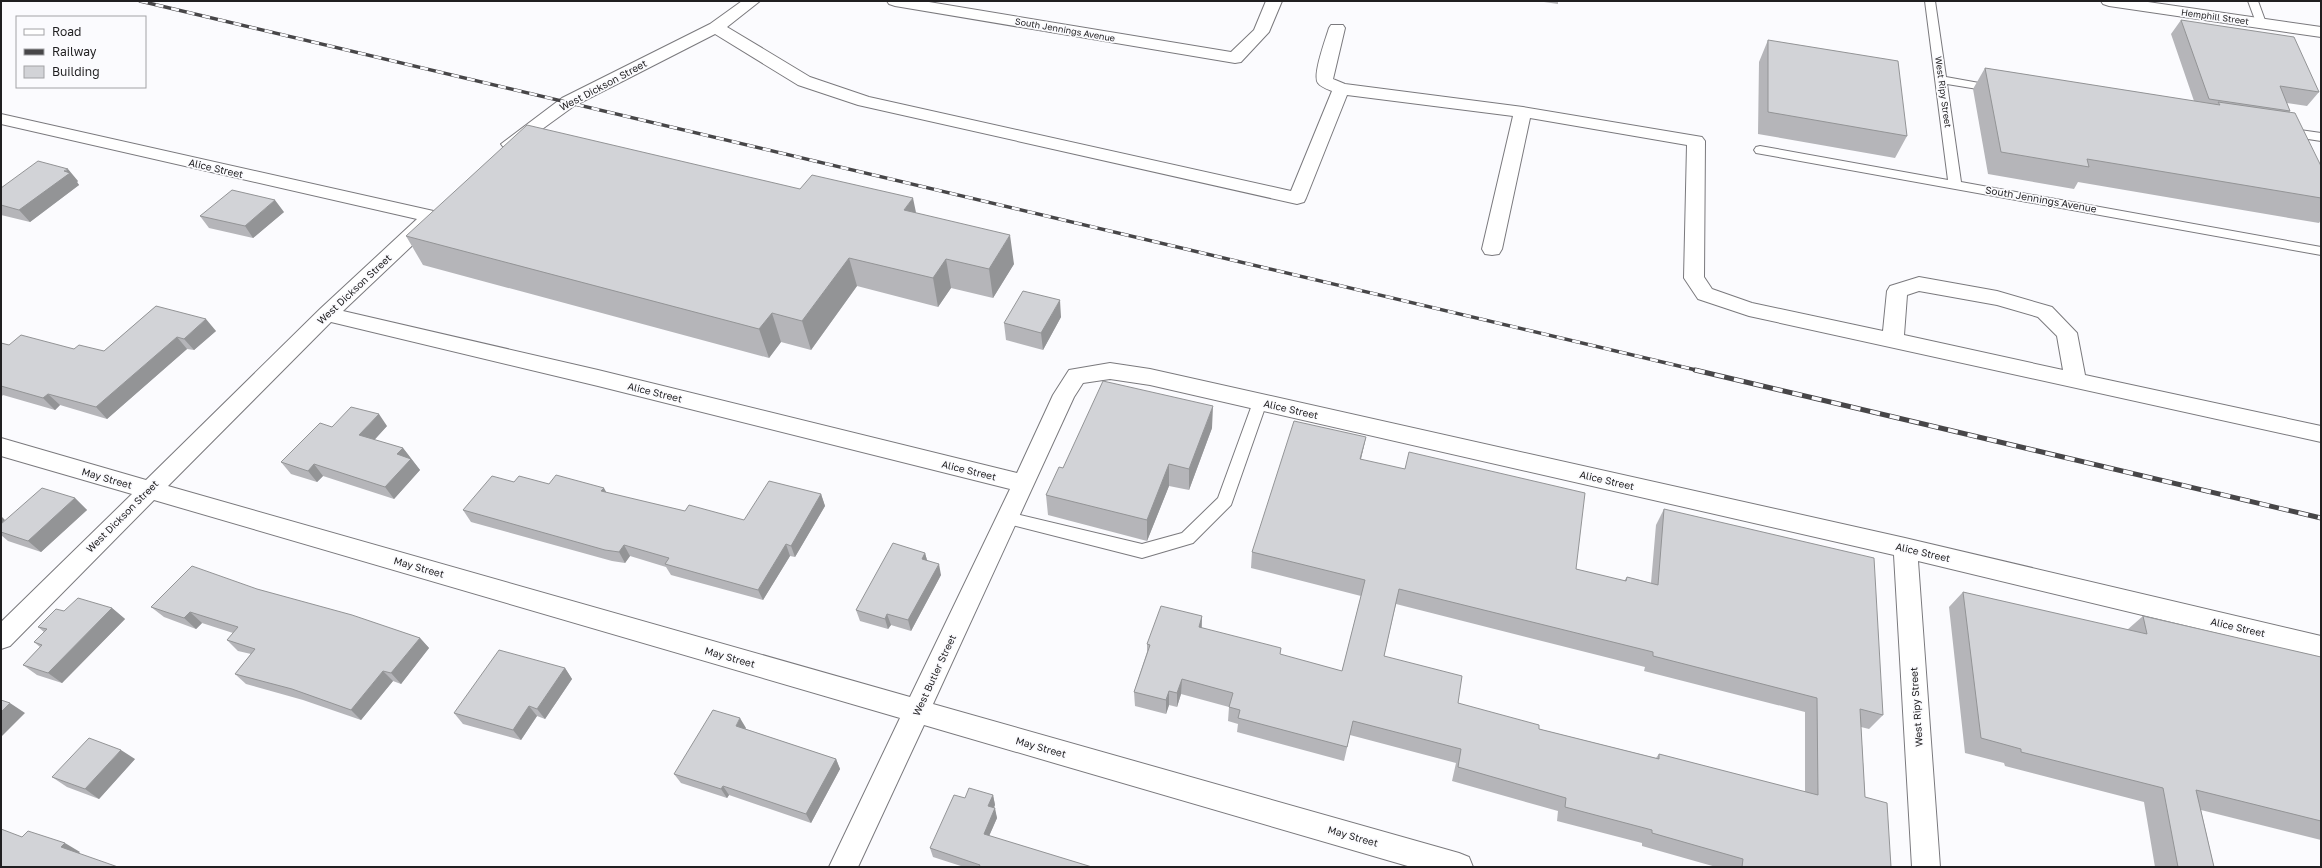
<svg xmlns="http://www.w3.org/2000/svg" width="2322" height="868" viewBox="0 0 2322 868" font-family="'Golos Text',sans-serif">
  <style>
    .lines { fill: none; stroke-linecap: round; stroke-linejoin: round }
    .service-casing { stroke: #7a797d; stroke-width: 2 }
    .minor-casing { stroke: #7a797d; stroke-width: 2 }
    .secondary-casing { stroke: #7a797d; stroke-width: 2 }
    .service { fill: #fff; fill-rule: evenodd }
    .minor { fill: #fff; fill-rule: evenodd }
    .secondary { fill: #fff; fill-rule: evenodd }
    .rail-far1-casing { stroke: #474648; stroke-width: 3.5 }
    .rail-casing { stroke: #474648; stroke-width: 5 }
    .rail-far1 { stroke: #fbfbfe; stroke-width: 2.5; stroke-dasharray: 8; stroke-linecap: butt }
    .rail { stroke: #fbfbfe; stroke-width: 3.5; stroke-dasharray: 10; stroke-linecap: butt }
    .wall { fill: #b5b5b9; fill-rule: evenodd }
    .shaded-wall { fill: #939496 }
    .building { fill: #d2d3d7; stroke: #939496; fill-rule: evenodd }
    .labels { text-anchor: middle; stroke-width: 3.5; stroke-linejoin: round; paint-order: stroke }
    .far-street-label { font-size: 9px; fill: #201f21; stroke: #fbfbfe }
    .street-label { font-size: 10px; fill: #201f21; stroke: #fbfbfe }
  </style>
  <rect width="100%" height="100%" fill="#fbfbfe"/>
  <g class="lines">
    <defs>
      <path id="service" d="M 1925,1 L 1935,1 L 1946,77 L 1996,86 L 2002,89 L 1996,92 L 1947,84 L 1961,182 L 2321,247 L 2321,255 L 1756,153 L 1754,150 L 1756,147 L 1760,146 L 1948,180 Z
        M 2248,1 L 2258,1 L 2266,23 L 2265,25 L 2257,25 Z
        M 2286,128 L 2321,133 L 2321,141 L 2282,135 L 2280,132 L 2282,129 Z
        M 1260,396 L 1265,398 L 1267,402 L 1231,505 L 1193,543 L 1142,558 L 1008,524 L 1002,523 L 1000,518 L 1002,513 L 1008,512 L 1142,544 L 1182,533 L 1218,498 L 1253,402 L 1255,398 Z"/>
      <path id="minor" d="M 742,1 L 760,1 L 727,27 L 810,77 L 869,97 L 1291,191 L 1332,91 C 1327,89 1321,87 1318,83 C 1312,76 1326,38 1329,28 L 1331,25 L 1343,25 L 1345,28 L 1333,79 L 1345,84 L 1523,107 L 1702,137 L 1705,141 L 1704,277 L 1712,289 L 1752,303 L 1883,331 L 1887,291 L 1890,286 L 1919,277 L 1997,291 L 2052,307 L 2077,333 L 2085,375 L 2321,426 L 2321,442 L 1749,316 L 1698,299 L 1684,278 L 1687,145 L 1530,118 L 1502,249 L 1499,254 L 1492,255 L 1485,254 L 1482,249 L 1513,116 L 1347,95 L 1306,198 L 1304,202 L 1297,204 L 858,105 L 798,85 L 715,34 L 574,106 L 516,148 L 504,148 L 501,144 L 562,98 L 710,24 ZM 1919,291 L 1997,305 L 2038,317 L 2057,336 L 2063,370 L 1904,335 L 1907,295 Z
        M 887,1 L 923,1 L 1231,52 L 1254,30 L 1266,1 L 1282,1 L 1269,32 L 1241,62 L 1235,63 L 895,6 L 889,4 Z
        M 1,114 L 438,212 L 440,216 L 436,223 L 343,311 L 598,370 L 1017,473 L 1053,395 L 1069,370 L 1110,363 L 1150,369 L 1905,538 L 2321,636 L 2321,658 L 1918,561 L 1940,867 L 1912,867 L 1894,555 L 1150,385 L 1110,379 L 1083,383 L 1074,397 L 933,704 L 1459,853 L 1469,857 L 1473,867 L 1411,867 L 924,725 L 858,867 L 829,867 L 900,718 L 154,500 L 10,646 L 1,649 L 1,622 L 132,494 L 1,456 L 1,438 L 146,480 L 320,309 L 417,219 L 1,124 ZM 331,322 L 598,386 L 1010,489 L 910,697 L 168,486 Z"/>
      <path id="secondary" d="M 2101,1 L 2141,1 L 2321,27 L 2321,37 L 2109,6 L 2103,4 Z"/>
    </defs>
    <use href="#service" class="service-casing"/>
    <use href="#minor" class="minor-casing"/>
    <use href="#secondary" class="secondary-casing"/>
    <use href="#service" class="service"/>
    <use href="#minor" class="minor"/>
    <use href="#secondary" class="secondary"/>
    <defs>
      <path id="rail-far1" d="M 140,1 L 1700,371"/>
      <path id="rail" d="M 1695,370 L 2321,518"/>
    </defs>
    <use href="#rail-far1" class="rail-far1-casing"/>
    <use href="#rail" class="rail-casing"/>
    <use href="#rail-far1" class="rail-far1"/>
    <use href="#rail" class="rail"/>
  </g>
  <path class="wall" d="M 1537,1 L 1558,1 L 1558,4 Z
    M 2181,20 L 2319,92 L 2307,106 L 2287,103 L 2290,111 L 2289,113 L 2321,166 L 2321,220 L 2319,223 L 2078,182 L 2074,189 L 1988,174 L 1973,89 L 1985,68 L 2194,101 L 2171,34 Z
    M 1768,40 L 1907,136 L 1895,158 L 1758,134 L 1759,62 Z
    M 78,181 L 77,182 L 79,185 L 30,222 L 1,215 L 1,188 Z
    M 800,189 L 916,213 L 1014,264 L 993,298 L 951,288 L 938,307 L 857,286 L 811,350 L 781,342 L 769,358 L 423,265 L 406,236 Z
    M 284,212 L 253,238 L 209,228 L 200,216 Z
    M 156,306 L 216,331 L 194,350 L 187,349 L 107,419 L 60,405 L 55,410 L 3,395 L 2,396 L 1,396 L 1,343 L 9,345 L 104,351 Z
    M 1061,317 L 1043,350 L 1006,340 L 1004,323 Z
    M 387,426 L 374,440 L 403,448 L 420,470 L 394,499 L 323,476 L 317,482 L 291,474 L 281,462 L 332,427 Z
    M 1212,428 L 1189,490 L 1169,486 L 1147,541 L 1048,515 L 1046,495 L 1063,468 Z
    M 1366,437 L 1361,459 L 1576,569 L 1624,581 L 1627,577 L 1651,583 L 1656,525 L 1664,509 L 1883,715 L 1869,729 L 1861,727 L 1865,797 L 1891,867 L 1716,867 L 1642,846 L 1642,843 L 1557,821 L 1558,811 L 1452,781 L 1456,763 L 1350,735 L 1344,761 L 1237,732 L 1238,724 L 1228,721 L 1229,707 L 1181,694 L 1177,707 L 1169,705 L 1166,714 L 1135,706 L 1134,692 L 1147,652 L 1147,644 L 1202,616 L 1202,628 L 1280,655 L 1342,671 L 1361,596 L 1251,568 L 1252,552 ZM 1396,604 L 1645,667 L 1644,671 L 1805,712 L 1805,792 L 1659,754 L 1656,758 L 1539,729 L 1458,703 L 1384,656 Z
    M 514,482 L 607,493 L 685,511 L 744,520 L 821,494 L 825,506 L 795,557 L 790,556 L 763,600 L 671,575 L 666,567 L 630,556 L 625,563 L 612,561 L 471,522 L 463,510 Z
    M 75,498 L 87,510 L 41,552 L 8,541 L 1,535 L 1,524 Z
    M 925,553 L 927,560 L 941,575 L 911,631 L 891,625 L 888,629 L 860,621 L 856,610 Z
    M 257,589 L 420,638 L 429,648 L 401,684 L 393,681 L 361,720 L 303,700 L 246,684 L 235,674 L 251,654 L 238,651 L 227,640 L 233,633 L 202,623 L 196,629 L 164,617 L 151,607 Z
    M 1963,592 L 2127,630 L 2143,616 L 2321,657 L 2321,840 L 2201,810 L 2214,867 L 2155,867 L 2144,802 L 2005,766 L 2004,763 L 1965,753 L 1949,607 Z
    M 112,608 L 125,619 L 62,683 L 37,675 L 23,665 L 40,647 L 34,642 L 44,632 L 38,627 L 64,611 Z
    M 565,668 L 572,679 L 545,719 L 537,716 L 521,740 L 463,724 L 454,713 Z
    M 746,728 L 745,729 L 836,759 L 840,769 L 811,823 L 729,795 L 727,798 L 681,783 L 674,774 Z
    M 135,759 L 99,799 L 67,787 L 52,777 Z
    M 993,795 L 995,805 L 994,808 L 997,818 L 989,836 L 1092,867 L 964,867 L 933,857 L 930,848 L 965,798 Z"/>
  <path class="shaded-wall" d="M 68,169 L 78,181 L 77,182 L 79,185 L 30,222 L 19,210 Z
    M 913,198 L 919,227 L 904,210 Z
    M 275,200 L 284,212 L 253,238 L 245,226 Z
    M 1010,235 L 1014,264 L 993,298 L 989,269 Z
    M 849,258 L 857,286 L 811,350 L 802,321 Z
    M 946,259 L 951,288 L 938,307 L 933,278 Z
    M 1060,300 L 1061,317 L 1043,350 L 1041,333 Z
    M 772,313 L 781,342 L 769,358 L 759,329 Z
    M 206,319 L 216,331 L 194,350 L 184,339 Z
    M 177,337 L 187,349 L 107,419 L 96,407 Z
    M 48,394 L 60,405 L 55,410 L 43,398 Z
    M 1213,406 L 1212,428 L 1189,490 L 1189,469 Z
    M 379,414 L 387,426 L 368,447 L 359,435 Z
    M 1366,437 L 1362,454 L 1357,475 L 1360,459 Z
    M 403,448 L 420,470 L 394,499 L 385,487 L 397,454 Z
    M 314,464 L 323,476 L 317,482 L 308,471 Z
    M 1169,464 L 1169,486 L 1147,541 L 1147,520 Z
    M 604,488 L 610,499 L 601,491 Z
    M 821,494 L 825,506 L 795,557 L 791,546 Z
    M 75,498 L 87,510 L 41,552 L 28,541 Z
    M 1,516 L 5,520 L 1,524 Z
    M 786,544 L 790,556 L 763,600 L 758,590 Z
    M 624,545 L 630,556 L 625,563 L 619,552 Z
    M 925,553 L 928,564 L 922,559 Z
    M 939,564 L 941,575 L 911,631 L 908,620 Z
    M 112,608 L 125,619 L 62,683 L 48,673 Z
    M 190,612 L 202,623 L 196,629 L 184,618 Z
    M 887,614 L 891,625 L 888,629 L 885,619 Z
    M 1202,616 L 1201,632 L 1199,627 Z
    M 420,638 L 429,648 L 401,684 L 391,673 Z
    M 565,668 L 572,679 L 545,719 L 537,709 Z
    M 383,671 L 393,681 L 361,720 L 351,710 Z
    M 1182,679 L 1181,694 L 1177,707 L 1177,693 Z
    M 1169,691 L 1169,705 L 1166,714 L 1166,700 Z
    M 10,703 L 25,713 L 1,737 L 1,712 Z
    M 529,706 L 537,716 L 521,740 L 513,730 Z
    M 740,718 L 746,728 L 741,736 L 736,726 Z
    M 121,750 L 135,759 L 99,799 L 85,789 Z
    M 836,759 L 840,769 L 811,823 L 806,814 Z
    M 723,786 L 729,795 L 727,798 L 721,789 Z
    M 993,795 L 995,805 L 990,815 L 988,806 Z
    M 995,808 L 997,818 L 986,843 L 984,834 Z
    M 65,843 L 80,852 L 76,856 L 61,847 Z"/>
  <path class="building" d="M 2181,20 L 2294,37 L 2319,92 L 2280,86 L 2290,111 L 2209,99 Z
    M 1768,40 L 1898,61 L 1907,136 L 1768,112 Z
    M 1985,68 L 2220,105 L 2218,102 L 2295,113 L 2321,166 L 2321,198 L 2087,159 L 2089,167 L 2001,152 Z
    M 527,125 L 800,189 L 812,175 L 913,198 L 904,210 L 1010,235 L 989,269 L 946,259 L 933,278 L 849,258 L 802,321 L 772,313 L 759,329 L 406,236 Z
    M 38,161 L 68,169 L 64,171 L 70,173 L 19,210 L 1,205 L 1,188 Z
    M 232,190 L 275,200 L 245,226 L 200,216 Z
    M 1023,291 L 1060,300 L 1041,333 L 1004,323 Z
    M 156,306 L 206,319 L 184,339 L 177,337 L 96,407 L 48,394 L 43,398 L 1,386 L 1,343 L 9,345 L 21,335 L 74,349 L 79,345 L 104,351 Z
    M 1103,381 L 1213,406 L 1189,469 L 1169,464 L 1147,520 L 1046,495 L 1059,467 L 1063,468 Z
    M 351,407 L 379,414 L 359,435 L 403,448 L 397,454 L 411,459 L 385,487 L 314,464 L 308,471 L 281,462 L 320,423 L 332,427 Z
    M 1294,421 L 1366,437 L 1360,459 L 1405,469 L 1409,452 L 1585,493 L 1576,569 L 1626,581 L 1627,577 L 1658,585 L 1664,509 L 1874,558 L 1883,715 L 1860,709 L 1865,797 L 1887,803 L 1891,867 L 1742,867 L 1743,859 L 1652,833 L 1652,830 L 1565,807 L 1566,798 L 1458,767 L 1461,749 L 1353,721 L 1347,747 L 1238,718 L 1240,710 L 1229,707 L 1233,693 L 1182,679 L 1177,693 L 1169,691 L 1166,700 L 1134,692 L 1150,645 L 1147,644 L 1161,606 L 1202,616 L 1199,627 L 1281,648 L 1280,654 L 1342,671 L 1365,580 L 1252,552 ZM 1399,589 L 1653,652 L 1653,656 L 1817,698 L 1818,795 L 1659,754 L 1659,759 L 1539,729 L 1539,725 L 1458,703 L 1462,676 L 1384,656 Z
    M 556,475 L 604,488 L 601,491 L 685,511 L 689,505 L 744,520 L 769,481 L 821,494 L 791,546 L 786,544 L 758,590 L 665,564 L 669,558 L 624,545 L 619,552 L 605,550 L 463,510 L 492,476 L 514,482 L 519,476 L 549,484 Z
    M 42,488 L 75,498 L 28,541 L 1,532 L 1,524 Z
    M 893,543 L 925,553 L 922,559 L 939,564 L 908,620 L 887,614 L 885,619 L 856,610 Z
    M 192,566 L 257,589 L 352,615 L 420,638 L 391,673 L 383,671 L 351,710 L 292,689 L 235,674 L 255,649 L 227,640 L 238,627 L 190,612 L 184,618 L 151,607 Z
    M 1963,592 L 2147,634 L 2143,616 L 2321,657 L 2321,821 L 2196,790 L 2214,867 L 2178,867 L 2163,788 L 2021,752 L 2021,749 L 1981,738 Z
    M 78,598 L 112,608 L 48,673 L 23,665 L 42,645 L 34,642 L 47,629 L 38,627 L 56,609 L 64,611 Z
    M 499,650 L 565,668 L 537,709 L 529,706 L 513,730 L 454,713 Z
    M 1,700 L 10,703 L 1,712 Z
    M 713,710 L 740,718 L 736,726 L 836,759 L 806,814 L 723,786 L 721,789 L 674,774 Z
    M 89,738 L 121,750 L 85,789 L 52,777 Z
    M 969,788 L 993,795 L 988,806 L 995,808 L 984,834 L 1092,867 L 979,867 L 980,865 L 930,848 L 954,795 L 965,798 Z
    M 1,829 L 22,837 L 28,831 L 65,843 L 61,847 L 118,867 L 1,867 Z"/>
  <g class="labels">
    <g class="far-street-label">
      <text transform="translate(2215 17) rotate(8)" y="3">Hemphill Street</text>
      <text transform="translate(1065 30) rotate(10)" y="3">South Jennings Avenue</text>
      <text transform="translate(1943 92) rotate(82)" y="3">West Ripy Street</text>
    </g>
    <g class="street-label">
      <text transform="translate(603 85) rotate(-28)" y="4">West Dickson Street</text>
      <text transform="translate(216 168) rotate(13)" y="4">Alice Street</text>
      <text transform="translate(2041 199) rotate(10)" y="4">South Jennings Avenue</text>
      <text transform="translate(354 289) rotate(-43)" y="4">West Dickson Street</text>
      <text transform="translate(655 392) rotate(14)" y="4">Alice Street</text>
      <text transform="translate(1291 409) rotate(13)" y="4">Alice Street</text>
      <text transform="translate(969 470) rotate(14)" y="4">Alice Street</text>
      <text transform="translate(107 478) rotate(16)" y="4">May Street</text>
      <text transform="translate(1607 480) rotate(13)" y="4">Alice Street</text>
      <text transform="translate(122 516) rotate(-45)" y="4">West Dickson Street</text>
      <text transform="translate(1923 552) rotate(13)" y="4">Alice Street</text>
      <text transform="translate(419 567) rotate(16)" y="4">May Street</text>
      <text transform="translate(2238 627) rotate(13)" y="4">Alice Street</text>
      <text transform="translate(730 657) rotate(16)" y="4">May Street</text>
      <text transform="translate(934 675) rotate(-65)" y="4">West Butler Street</text>
      <text transform="translate(1916 707) rotate(-94)" y="4">West Ripy Street</text>
      <text transform="translate(1041 747) rotate(16)" y="4">May Street</text>
      <text transform="translate(1353 836) rotate(16)" y="4">May Street</text>
    </g>
  </g>
  <rect width="2322" height="868" fill="none" stroke="#201f21" stroke-width="4"/>
  <rect x="16" y="16" width="130" height="72" fill="#fbfbfe" stroke="#a3a3a6"/>
  <rect x="24" y="29" width="20" height="6" fill="#ffffff" stroke="#a3a3a6"/>
  <text x="52" y="36" font-size="12" fill="#201f21">Road</text>
  <rect x="24" y="49" width="20" height="6" fill="#474648" stroke="#a3a3a6"/>
  <text x="52" y="56" font-size="12" fill="#201f21">Railway</text>
  <rect x="24" y="66" width="20" height="12" fill="#d2d3d7" stroke="#a3a3a6"/>
  <text x="52" y="76" font-size="12" fill="#201f21">Building</text>
</svg>
